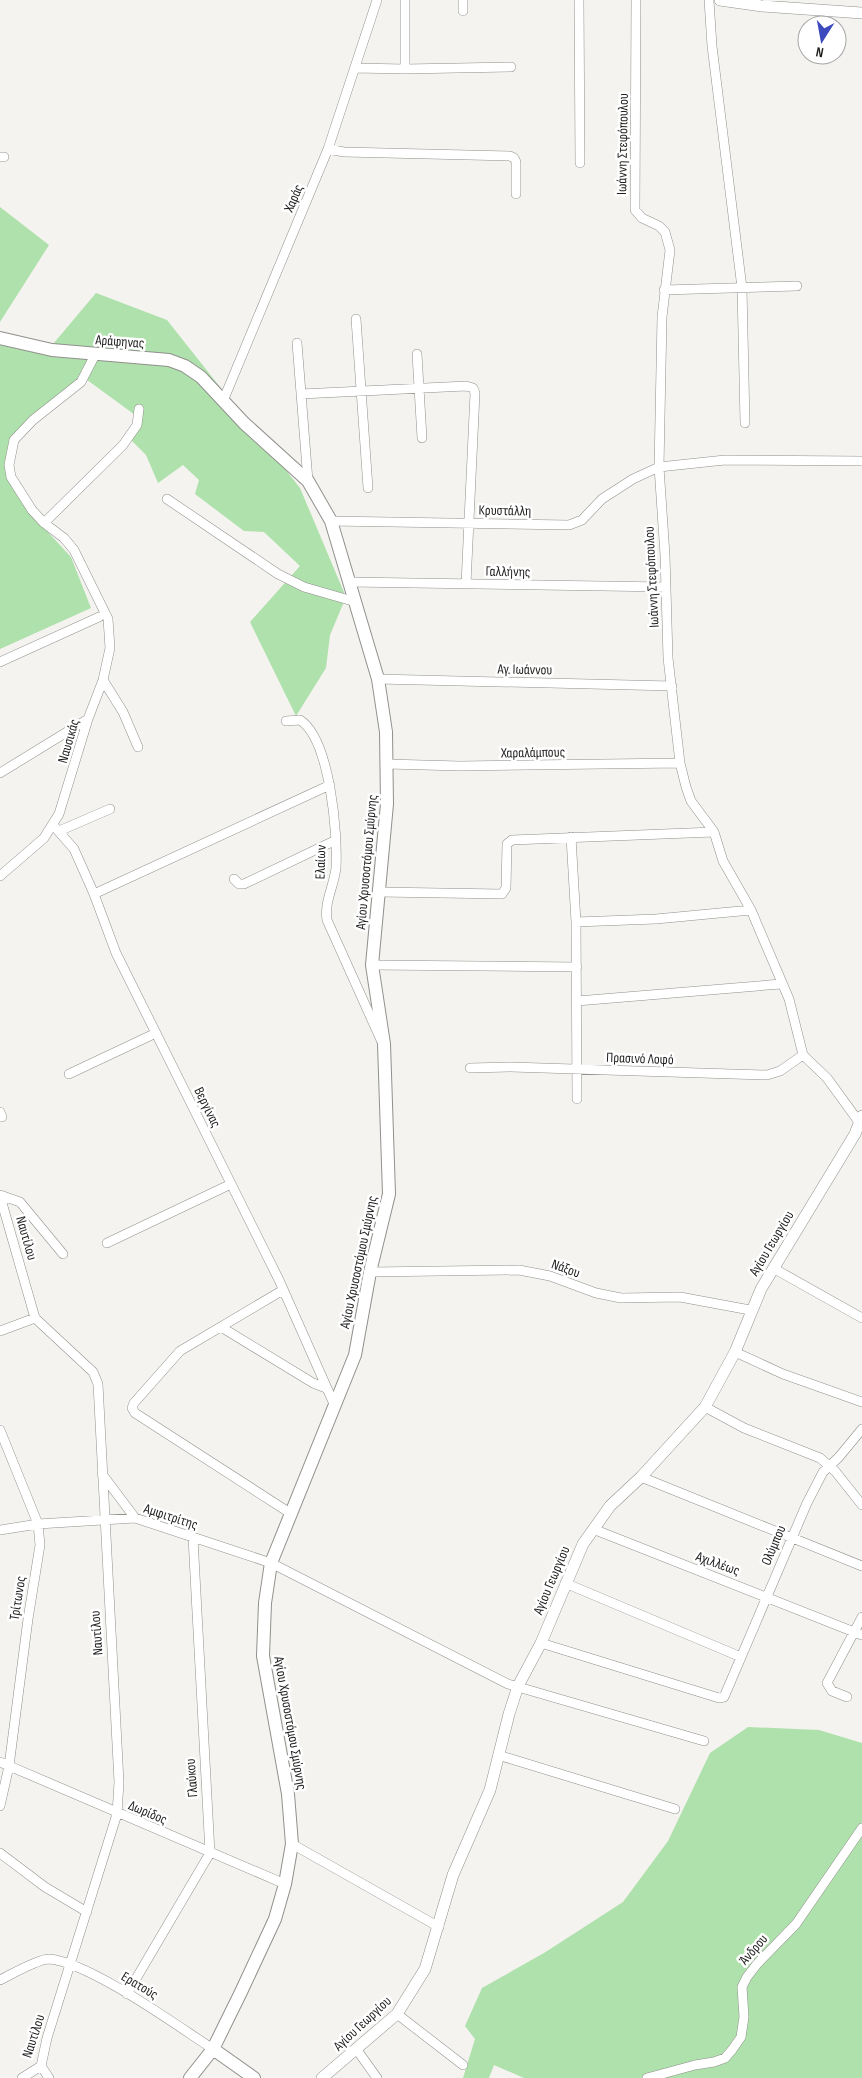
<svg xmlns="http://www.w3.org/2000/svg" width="862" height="2078" viewBox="0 0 862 2078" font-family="'Sofia Sans Condensed',sans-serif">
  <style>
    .green { fill: #aee1ab }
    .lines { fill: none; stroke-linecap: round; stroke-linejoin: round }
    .minor-casing { stroke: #91908d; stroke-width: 10 }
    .tertiary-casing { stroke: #91908d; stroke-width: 12 }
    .secondary-casing { stroke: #91908d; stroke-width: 14 }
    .minor { stroke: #fff; stroke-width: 9 }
    .tertiary { stroke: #fff; stroke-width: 11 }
    .secondary { stroke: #fff; stroke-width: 12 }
    .labels { text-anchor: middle; stroke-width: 5; stroke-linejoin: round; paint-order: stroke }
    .street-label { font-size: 14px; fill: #1f1e1d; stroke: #fff }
  </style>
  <rect width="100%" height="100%" fill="#f4f3ef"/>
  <path class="green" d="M 0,207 L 49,245 L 0,322 Z
    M 96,293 L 167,320 L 300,488 L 346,597 L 330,635 L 326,668 L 296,716 L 250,622 L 300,566 L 264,532 L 244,531 L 195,494 L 199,480 L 183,465 L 158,483 L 146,455 L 131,440 L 142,420 L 83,377 L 9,440 L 7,471 L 16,494 L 32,515 L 71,557 L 91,608 L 0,649 L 0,343 L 48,350 Z
    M 748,1727 L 819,1730 L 862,1743 L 862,2078 L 524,2078 L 494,2065 L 489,2078 L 463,2078 L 475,2039 L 465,2026 L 482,1988 L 544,1953 L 623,1902 L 668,1841 L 710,1753 Z"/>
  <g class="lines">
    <defs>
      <path id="minor" d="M 463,0 L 463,11
        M 579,0 L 580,163
        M 636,0 L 635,210 L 642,218 L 659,226 L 665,232 L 670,250 L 662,317 L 659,467 L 665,555 L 668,658 L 680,763 L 686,787 L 691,801 L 714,832 L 723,861 L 751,910 L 789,999 L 803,1055 L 827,1078 L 859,1122
        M 709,0 L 712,46 L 742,288 L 745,423
        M 355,68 L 405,69 L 405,0
        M 405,69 L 511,67
        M 328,149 L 344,152 L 510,156 L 514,158 L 516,162 L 516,194
        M 0,157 L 4,157
        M 664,290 L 797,286
        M 356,319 L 368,488
        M 297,343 L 308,481
        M 417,354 L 422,438
        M 301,394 L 466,386 L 473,388 L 475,393 L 466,584
        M 223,401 L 328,149 L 377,0
        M 167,499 L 278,574 L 304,587 L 356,602
        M 331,521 L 569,525 L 582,520 L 602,499 L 633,479 L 659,467 L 725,460 L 862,461
        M 44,523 L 123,445 L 137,425 L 139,409
        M 350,582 L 666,587
        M 0,662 L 99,617
        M 378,679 L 672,686
        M 103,680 L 123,712 L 138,747
        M 286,721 L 300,720 C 330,739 338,834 336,868 C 334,886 324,902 327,920 L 381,1040
        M 387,764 L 460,766 L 680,763
        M 0,773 L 88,719
        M 53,825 L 74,849 L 94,894 L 116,953 L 279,1280 L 334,1404
        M 59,831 L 110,809
        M 571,837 L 576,922 L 577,1099
        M 0,876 L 44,838 L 59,814 L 88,719 L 103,680 L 110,648 L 108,619 L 74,550 L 64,538 L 44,523 L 32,510 L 11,477 L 9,465 L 14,440 L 33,420 L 81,382 L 95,355
        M 234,879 L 239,884 L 244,884 L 334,841
        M 380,892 L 502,894 L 506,888 L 507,844 L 512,840 L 714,832
        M 94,894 L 330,785
        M 576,922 L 656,919 L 751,910
        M 372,965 L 577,967
        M 577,1001 L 781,984
        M 470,1068 L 511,1067 L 767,1075 L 780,1071 L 803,1055
        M 69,1074 L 156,1033
        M 0,1112 L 2,1117
        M 0,1195 L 20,1202 L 63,1254
        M 0,1196 L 35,1318 L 93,1372 L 98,1384 L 119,1782 L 117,1814 L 47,2038 L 41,2066 L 22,2078
        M 107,1243 L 231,1184
        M 773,1268 L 862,1318
        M 370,1272 L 519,1270 L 550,1276 L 596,1293 L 621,1298 L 680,1297 L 750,1310
        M 283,1290 L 180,1351 L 134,1403 L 132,1408 L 135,1413 L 290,1513
        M 221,1327 L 313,1383 L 326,1388
        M 0,1331 L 35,1318
        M 735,1352 L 783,1374 L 862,1402
        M 705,1407 L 744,1428 L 820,1458 L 835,1471 L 862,1505
        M 0,1430 L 38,1524 L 40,1545 L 28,1619 L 9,1766 L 0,1806
        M 102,1474 L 135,1518
        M 641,1477 L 862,1566
        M 593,1529 L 862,1635
        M 0,1530 L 38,1524 L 135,1518 L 271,1563 L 508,1684 L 704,1741
        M 565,1583 L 741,1657
        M 541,1643 L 719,1698 L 724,1697 L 807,1503 L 823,1472 L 839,1457 L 862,1429
        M 847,1697 L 832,1691 L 827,1683 L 862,1617
        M 498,1755 L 675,1809
        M 0,1762 L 285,1884
        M 292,1844 L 439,1927
        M 0,1853 L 45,1887 L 87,1912
        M 0,1980 C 10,1975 38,1959 49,1959 C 89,1962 176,2025 213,2049
        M 127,1994 L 210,1853 L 193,1538
        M 397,2014 L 463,2065
        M 357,2050 L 377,2078
        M 41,2066 L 49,2078
        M 647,2078 L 695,2065 L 714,2062 L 725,2058 L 732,2050 L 741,2037 L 744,2017 L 742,1987 L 747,1977 L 757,1964 L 796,1924 L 862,1828"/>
      <path id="tertiary" d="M 720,0 L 762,6 L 862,13
        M 322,2078 L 397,2014 L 425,1969 L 453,1875 L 490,1790 L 509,1714 L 518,1686 L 541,1643 L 583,1544 L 610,1506 L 641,1477 L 705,1407 L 735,1352 L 761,1289 L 855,1134 L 862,1116"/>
      <path id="secondary" d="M 0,338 L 52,350 L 169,360 L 185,366 L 201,377 L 244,423 L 308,481 L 331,521 L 378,679 L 386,732 L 387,804 L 372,965 L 384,1044 L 389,1194 L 370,1272 L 355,1355 L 271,1563 L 265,1603 L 263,1656 L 288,1794 L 292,1844 L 285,1884 L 275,1919 L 241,1992 L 213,2049 L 190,2078
        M 213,2049 L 254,2078"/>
    </defs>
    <use href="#minor" class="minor-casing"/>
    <use href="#tertiary" class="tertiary-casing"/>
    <use href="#secondary" class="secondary-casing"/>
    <use href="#minor" class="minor"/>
    <use href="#tertiary" class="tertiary"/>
    <use href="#secondary" class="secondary"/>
  </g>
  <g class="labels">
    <g class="street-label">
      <text transform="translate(622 144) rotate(-89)" y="5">Ιωάννη Στεφόπουλου</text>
      <text transform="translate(293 198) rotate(-67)" y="5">Χαράς</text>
      <text transform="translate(120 341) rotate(4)" y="5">Αράφηνας</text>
      <text transform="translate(505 510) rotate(1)" y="5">Κρυστάλλη</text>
      <text transform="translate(508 571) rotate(1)" y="5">Γαλλήνης</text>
      <text transform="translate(651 577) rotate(-93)" y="5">Ιωάννη Στεφόπουλου</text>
      <text transform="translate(525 669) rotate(1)" y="5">Αγ. Ιωάννου</text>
      <text transform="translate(68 741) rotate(-74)" y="5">Ναυσικάς</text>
      <text transform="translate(533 752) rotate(-1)" y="5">Χαραλάμπους</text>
      <text transform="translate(320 862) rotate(-88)" y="5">Ελαίων</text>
      <text transform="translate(366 862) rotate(-85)" y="5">Αγίου Χρυσοστόμου Σμύρνης</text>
      <text transform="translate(640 1058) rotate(2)" y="5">Πρασινό Λοφό</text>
      <text transform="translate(208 1107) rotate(64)" y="5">Βεργίνας</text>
      <text transform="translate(27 1238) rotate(74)" y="5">Ναυτίλου</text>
      <text transform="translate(771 1243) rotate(-59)" y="5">Αγίου Γεωργίου</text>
      <text transform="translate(358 1262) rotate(-78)" y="5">Αγίου Χρυσοστόμου Σμύρνης</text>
      <text transform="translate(566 1268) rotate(20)" y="5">Νάξου</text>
      <text transform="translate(171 1516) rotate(18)" y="5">Αμφιτρίτης</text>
      <text transform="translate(773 1545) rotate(-67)" y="5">Ολύμπου</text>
      <text transform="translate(718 1563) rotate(20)" y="5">Αχιλλέως</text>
      <text transform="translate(551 1580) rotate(-67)" y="5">Αγίου Γεωργίου</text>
      <text transform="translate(17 1598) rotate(-81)" y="5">Τρίτωνος</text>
      <text transform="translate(96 1633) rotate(-94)" y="5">Ναυτίλου</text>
      <text transform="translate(291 1723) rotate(80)" y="5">Αγίου Χρυσοστόμου Σμύρνης</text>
      <text transform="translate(191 1778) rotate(-94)" y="5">Γλαύκου</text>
      <text transform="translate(148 1812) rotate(23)" y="5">Δωρίδος</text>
      <text transform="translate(753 1949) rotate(-49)" y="5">Άνδρου</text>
      <text transform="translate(140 1985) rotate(31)" y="5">Ερατούς</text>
      <text transform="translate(362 2023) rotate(-43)" y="5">Αγίου Γεωργίου</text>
      <text transform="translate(33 2036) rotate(-72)" y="5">Ναυτίλου</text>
    </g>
  </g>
  <g transform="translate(822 40) rotate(191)"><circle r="24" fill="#ffffff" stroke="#a5a5a5"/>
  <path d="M0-4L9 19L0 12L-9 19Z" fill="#3c4abd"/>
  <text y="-8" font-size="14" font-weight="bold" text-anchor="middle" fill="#1f1e1d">N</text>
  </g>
</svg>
